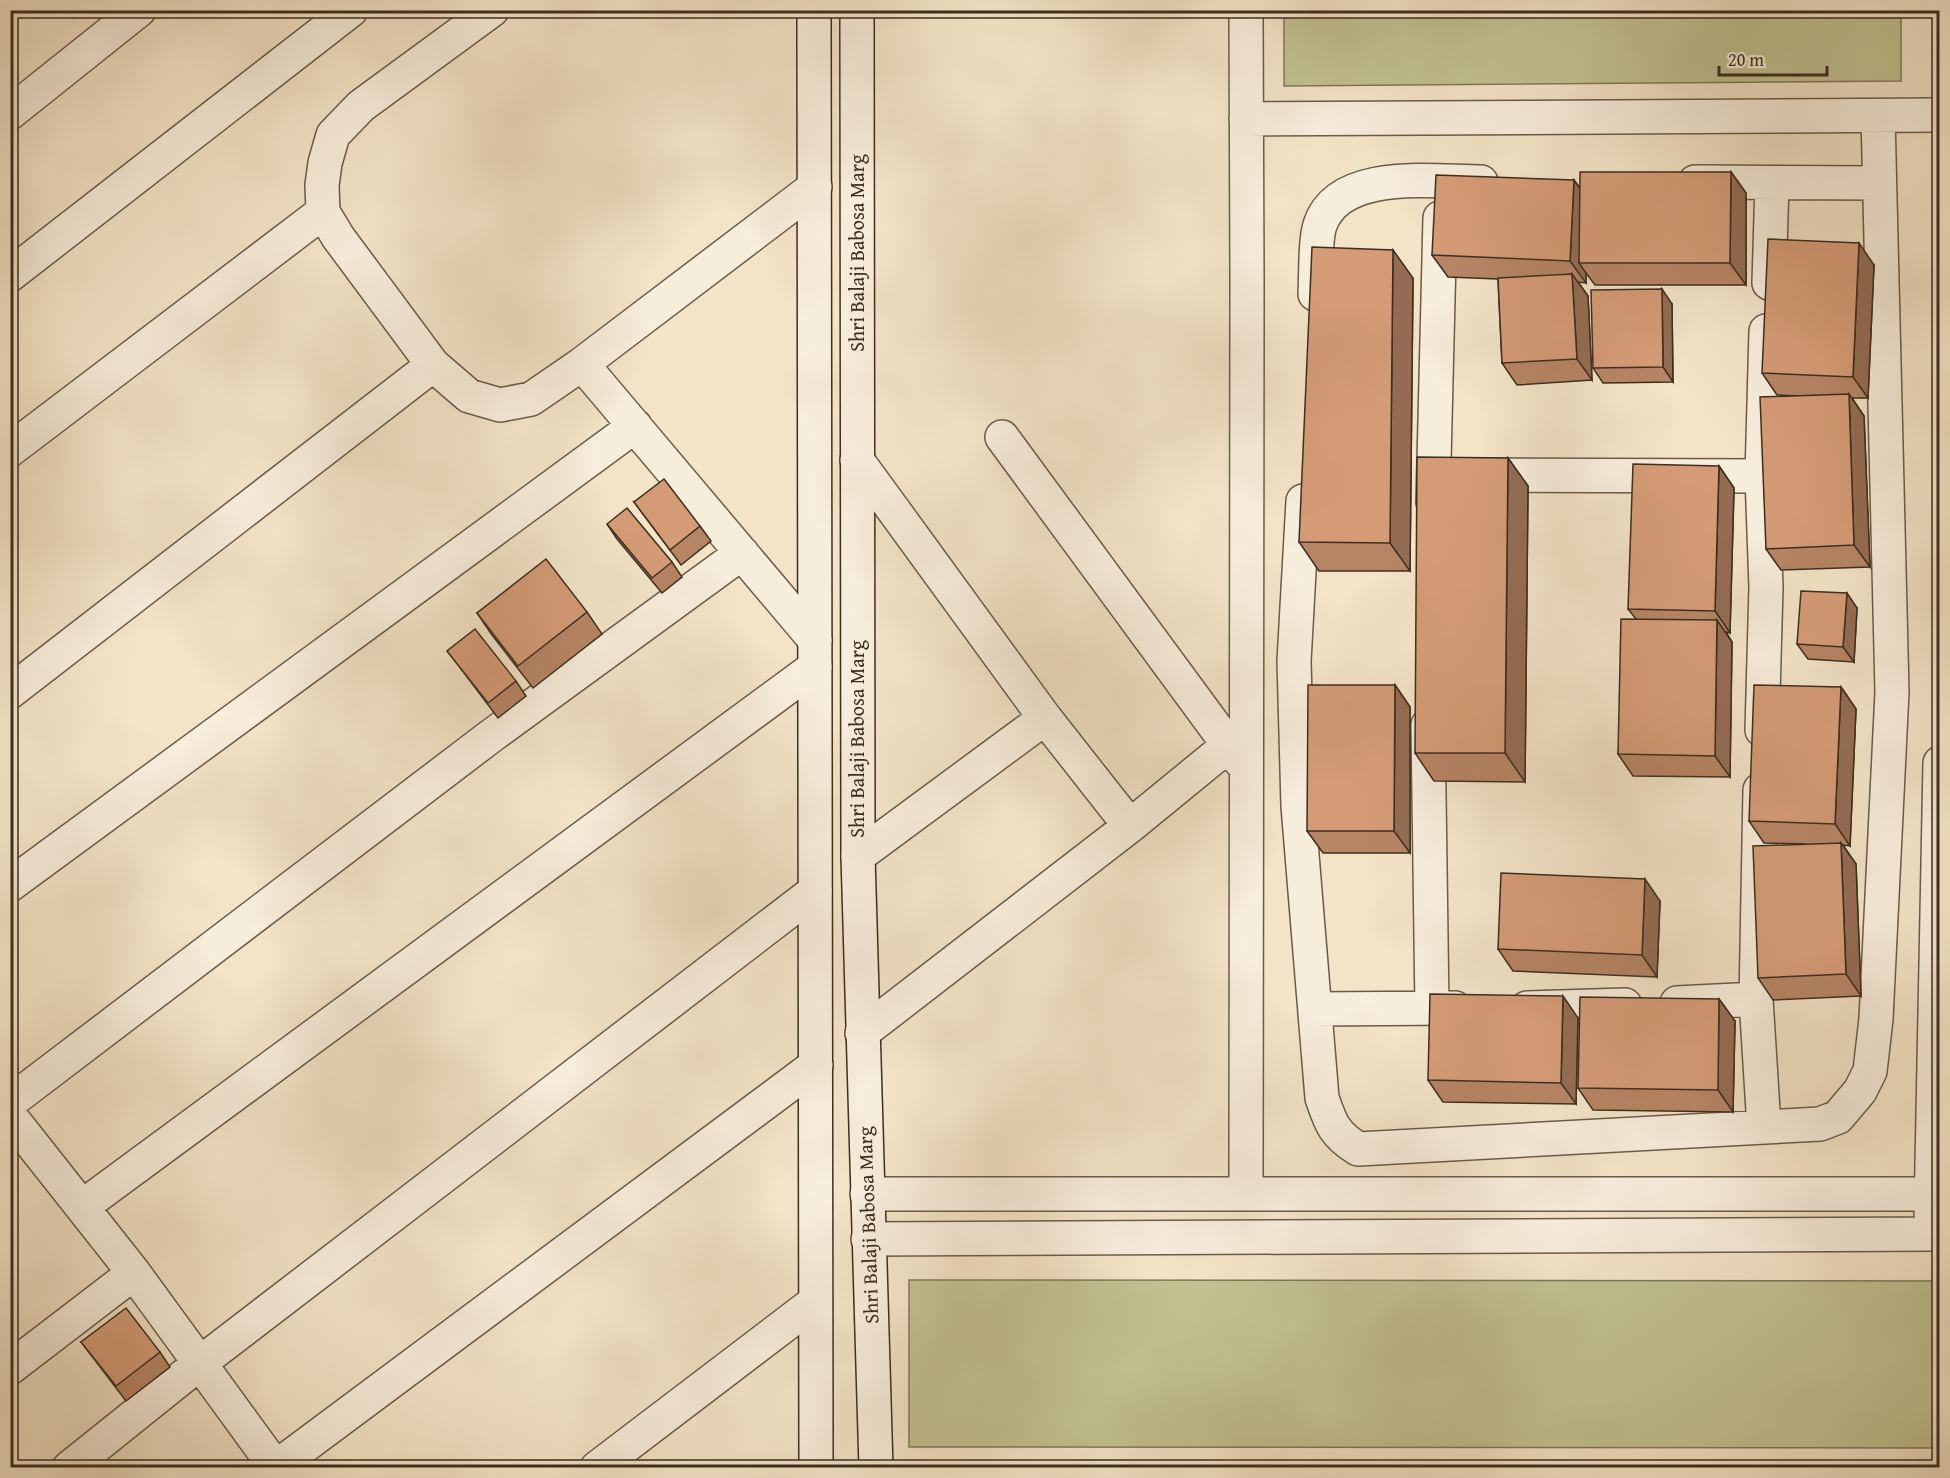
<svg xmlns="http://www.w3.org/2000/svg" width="1950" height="1478" viewBox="0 0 1950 1478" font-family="'Gentium Book Plus',serif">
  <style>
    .green { fill: #c2c191; stroke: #807858; stroke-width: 1.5 }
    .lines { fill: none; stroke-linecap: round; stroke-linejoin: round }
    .street-casing { stroke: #6a5b49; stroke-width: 36 }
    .secondary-casing { stroke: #3d2e1f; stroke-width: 36 }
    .street { stroke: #f7eddb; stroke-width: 33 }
    .secondary { stroke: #f7eddb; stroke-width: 33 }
    .wall { fill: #b68565; stroke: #3d2e1f; stroke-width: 1.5 }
    .shaded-wall { fill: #946c53; stroke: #3d2e1f; stroke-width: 1.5 }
    .building { fill: #d49b76; stroke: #3d2e1f; stroke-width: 1.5 }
    .labels { text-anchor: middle; stroke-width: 4.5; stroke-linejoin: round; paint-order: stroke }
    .street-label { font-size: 20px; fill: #3d2e1f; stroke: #f7eddb }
  </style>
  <rect width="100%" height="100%" fill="#f3e3c7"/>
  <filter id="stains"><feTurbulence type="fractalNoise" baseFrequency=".00333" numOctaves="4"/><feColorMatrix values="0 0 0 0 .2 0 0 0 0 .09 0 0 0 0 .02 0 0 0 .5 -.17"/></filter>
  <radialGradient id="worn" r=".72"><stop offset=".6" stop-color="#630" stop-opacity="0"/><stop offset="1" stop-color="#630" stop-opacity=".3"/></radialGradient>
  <path class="green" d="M 1284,11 L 1901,11 L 1901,81 L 1284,86 Z
    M 909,1280 L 1939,1281 L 1939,1448 L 909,1447 Z"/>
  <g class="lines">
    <defs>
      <path id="street" d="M 492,10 L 361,106 L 333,135 L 325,163 L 322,185 L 323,212 L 338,237 L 433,365 L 469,396 L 500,405 L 531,399 L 582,364 L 815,187
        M 1246,10 L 1247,282 L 1246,1194
        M 10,113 L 139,10
        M 1246,119 L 1940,115
        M 1695,182 L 1879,183
        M 10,275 L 351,10
        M 1769,283 L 1772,183
        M 1315,294 C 1316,277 1315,239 1320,225 C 1339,168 1434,182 1481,182
        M 582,364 L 815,640
        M 1002,437 L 1241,762
        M 10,450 L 323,212
        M 857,460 L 1045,718 L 1130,826
        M 1476,475 L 1762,476
        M 1303,501 L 1294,661 L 1298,806 L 1322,1098 C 1331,1124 1334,1134 1358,1149 L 1820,1124 L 1838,1117 L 1860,1091 L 1870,1071 L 1876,1019 L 1892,692 L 1878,116
        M 1433,502 L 1440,218
        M 10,692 L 433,365
        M 1428,725 L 1432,1008
        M 1762,730 L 1766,587 L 1762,476 L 1766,331
        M 1760,790 L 1756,999 L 1764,1127
        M 858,856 L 1045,718
        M 10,885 L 635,426
        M 1677,1003 L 1756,999
        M 1527,1008 L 1625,1005
        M 1315,1009 L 1455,1008
        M 862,1033 L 1130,826 L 1229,745
        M 10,1102 L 491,736 L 742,553
        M 10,1116 L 134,1273 L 276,1468
        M 867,1194 L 1940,1194
        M 83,1206 L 815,667
        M 1931,1214 L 1940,763
        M 868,1239 L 1940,1234
        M 10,1368 L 134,1273
        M 69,1468 L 200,1363 L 815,891
        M 275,1468 L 816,1065
        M 597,1468 L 815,1302"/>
      <path id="secondary" d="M 814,10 L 816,1468
        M 857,10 L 858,856 L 876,1468"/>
    </defs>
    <use href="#street" class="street-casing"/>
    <use href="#secondary" class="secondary-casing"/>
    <use href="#street" class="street"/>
    <use href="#secondary" class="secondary"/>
  </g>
  <path class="wall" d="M 1731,172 L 1746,193 L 1746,285 L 1595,285 L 1586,273 L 1586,283 L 1578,282 L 1588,296 L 1592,380 L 1517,385 L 1502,363 L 1498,279 L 1448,277 L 1432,255 L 1574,180 L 1580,188 Z
    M 1874,265 L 1868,398 L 1852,398 L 1864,416 L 1870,567 L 1781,570 L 1766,549 L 1798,396 L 1777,395 L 1762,373 Z
    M 1413,278 L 1410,571 L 1319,571 L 1299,542 Z
    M 1672,304 L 1673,382 L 1603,383 L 1593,368 Z
    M 1508,458 L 1528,486 L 1525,782 L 1434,781 L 1415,753 Z
    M 1719,466 L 1734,488 L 1730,633 L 1726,632 L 1732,642 L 1730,777 L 1633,776 L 1618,754 L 1636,619 L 1628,609 Z
    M 634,502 L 700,526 L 711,541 L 681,565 Z
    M 607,524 L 672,562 L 682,577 L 662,593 L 617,539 Z
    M 1857,608 L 1854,662 L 1808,659 L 1797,644 Z
    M 587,612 L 602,634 L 533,688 L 492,635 L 477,613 Z
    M 447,651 L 516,681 L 526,696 L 498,718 L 458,665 Z
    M 1395,685 L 1410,707 L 1410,853 L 1323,853 L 1307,831 Z
    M 1841,687 L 1856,709 L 1850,846 L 1843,845 L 1856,864 L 1861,996 L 1773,1000 L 1758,978 L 1804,844 L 1764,843 L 1749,821 Z
    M 1660,901 L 1657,977 L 1513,971 L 1498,949 Z
    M 1719,999 L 1735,1021 L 1733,1112 L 1593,1110 L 1578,1088 Z
    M 1578,1018 L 1576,1104 L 1443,1102 L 1428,1080 Z
    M 81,1342 L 160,1352 L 170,1367 L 126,1401 Z"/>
  <path class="shaded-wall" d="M 1731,172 L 1746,193 L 1746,285 L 1730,263 Z
    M 1574,180 L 1589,202 L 1579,263 L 1586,273 L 1586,283 L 1570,261 Z
    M 1859,243 L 1874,265 L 1868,398 L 1853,377 Z
    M 1393,250 L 1413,278 L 1410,571 L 1390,543 Z
    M 1572,274 L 1588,296 L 1592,380 L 1577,359 Z
    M 1662,289 L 1672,304 L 1673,382 L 1663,367 Z
    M 1849,394 L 1864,416 L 1870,567 L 1854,545 Z
    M 1508,458 L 1528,486 L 1525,782 L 1505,753 Z
    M 1719,466 L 1734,488 L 1730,633 L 1715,611 Z
    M 1847,593 L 1857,608 L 1854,662 L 1843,647 Z
    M 1717,620 L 1732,642 L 1730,777 L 1715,756 Z
    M 1395,685 L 1410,707 L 1410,853 L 1394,831 Z
    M 1841,687 L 1856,709 L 1850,846 L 1835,824 Z
    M 1841,843 L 1856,864 L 1861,996 L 1846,974 Z
    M 1645,879 L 1660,901 L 1657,977 L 1642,955 Z
    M 1563,996 L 1578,1018 L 1576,1104 L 1561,1083 Z
    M 1719,999 L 1735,1021 L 1733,1112 L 1718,1090 Z"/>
  <path class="building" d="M 1580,172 L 1731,172 L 1730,263 L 1579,263 Z
    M 1436,175 L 1574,180 L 1570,261 L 1432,255 Z
    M 1768,239 L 1859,243 L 1853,377 L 1762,373 Z
    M 1312,247 L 1393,250 L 1390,543 L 1299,542 Z
    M 1572,274 L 1577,359 L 1502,363 L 1498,278 Z
    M 1662,289 L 1663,367 L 1593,368 L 1591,290 Z
    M 1849,394 L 1854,545 L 1766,549 L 1760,397 Z
    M 1417,457 L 1508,458 L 1505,753 L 1415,753 Z
    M 1633,464 L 1719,466 L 1715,611 L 1628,609 Z
    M 664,479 L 700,526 L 670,550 L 634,502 Z
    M 627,508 L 672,562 L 652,578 L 607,524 Z
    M 546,559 L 587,612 L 518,666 L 477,613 Z
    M 1801,591 L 1847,593 L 1843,647 L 1797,644 Z
    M 1621,619 L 1717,620 L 1715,756 L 1618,754 Z
    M 475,629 L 516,681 L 488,703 L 447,651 Z
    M 1308,685 L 1395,685 L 1394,831 L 1307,831 Z
    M 1754,685 L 1841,687 L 1835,824 L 1749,821 Z
    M 1841,843 L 1846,974 L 1758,978 L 1753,846 Z
    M 1501,873 L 1645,879 L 1642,955 L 1498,949 Z
    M 1430,994 L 1563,996 L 1561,1083 L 1428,1080 Z
    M 1580,997 L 1719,999 L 1718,1090 L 1578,1088 Z
    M 126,1308 L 160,1352 L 116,1386 L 81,1342 Z"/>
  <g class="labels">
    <g class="street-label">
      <text transform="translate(857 253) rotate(-90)" y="7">Shri Balaji Babosa Marg</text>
      <text transform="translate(857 739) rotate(-90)" y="7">Shri Balaji Babosa Marg</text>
      <text transform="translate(868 1225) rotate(-92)" y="7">Shri Balaji Babosa Marg</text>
    </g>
  </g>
  <rect width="1950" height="1478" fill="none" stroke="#f3e3c7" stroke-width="36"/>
  <rect x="12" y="12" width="1926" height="1454" fill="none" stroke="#3d2e1f" stroke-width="3"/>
  <rect x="18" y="18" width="1914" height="1442" fill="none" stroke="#3d2e1f" stroke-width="1.5"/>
  <path d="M1719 66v9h108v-9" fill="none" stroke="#3d2e1f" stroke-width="3"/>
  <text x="1728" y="66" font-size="18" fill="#3d2e1f" stroke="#f7eddb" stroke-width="4.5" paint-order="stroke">20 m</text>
  <rect width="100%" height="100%" filter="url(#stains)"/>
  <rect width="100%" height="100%" fill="url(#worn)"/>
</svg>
